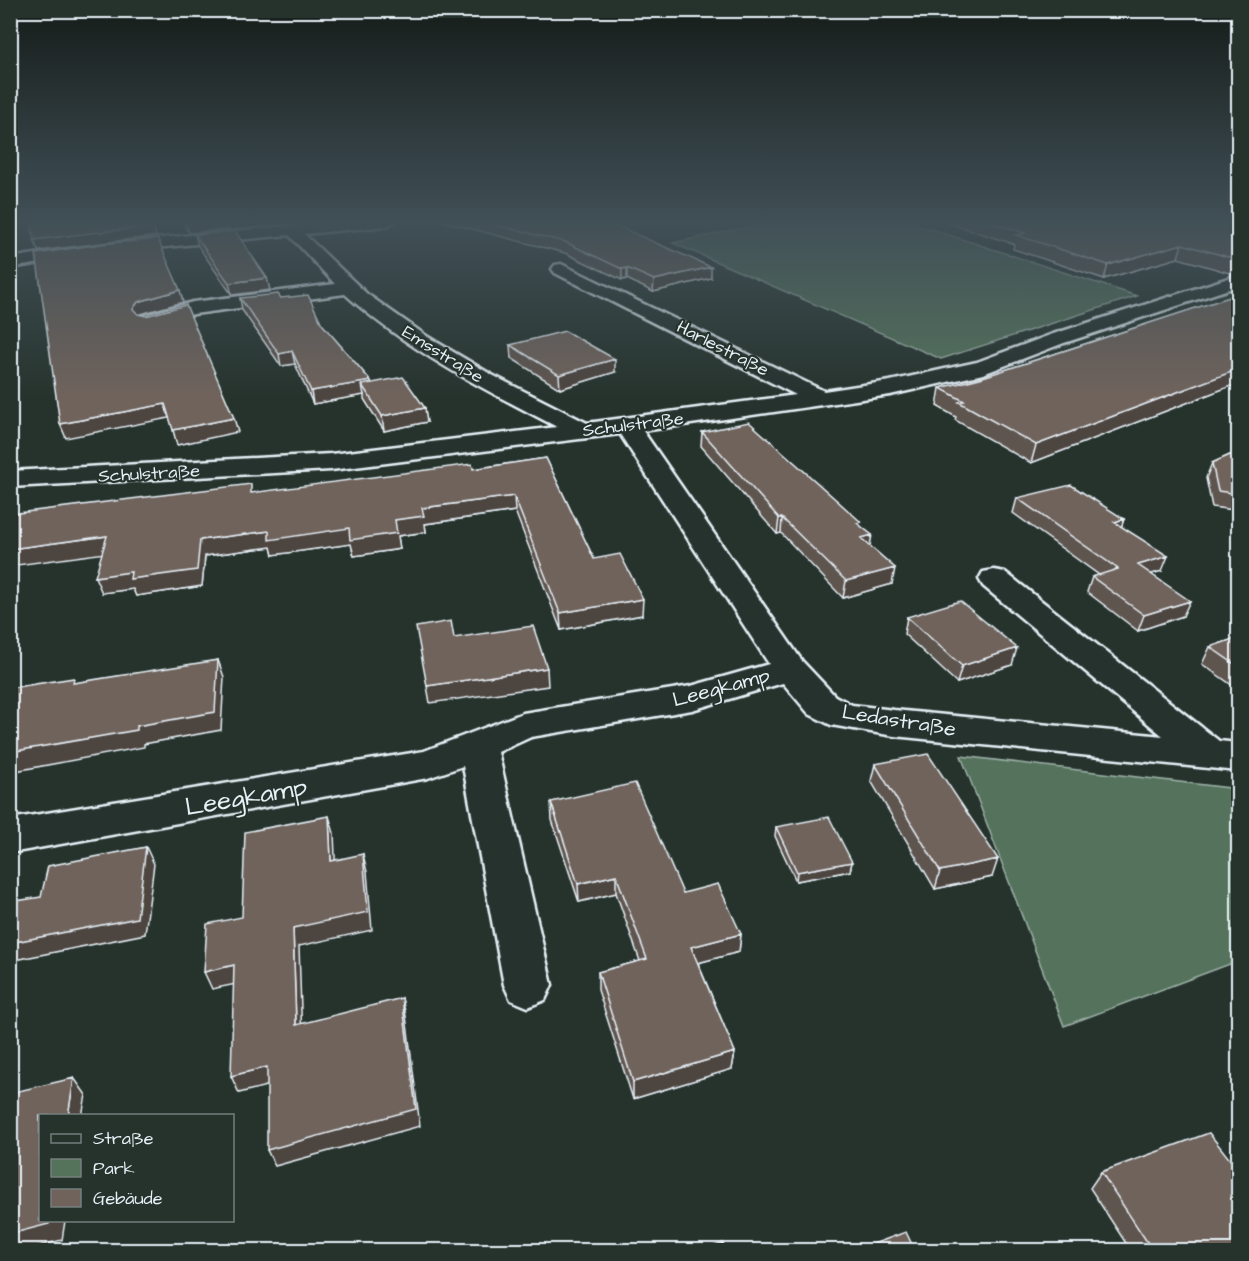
<svg xmlns="http://www.w3.org/2000/svg" width="1249" height="1261" viewBox="0 0 1249 1261" font-family="'Architects Daughter',sans-serif">
  <style>
    .green { fill: #55735b; stroke: #9eb2aa; stroke-width: 1.5 }
    .lines { fill: none; stroke-linecap: round; stroke-linejoin: round }
    .street-casing { stroke: #e8f1f8; stroke-width: 5 }
    .street { fill: #26332d; fill-rule: evenodd }
    .wall { fill: #5f554f; stroke: #e8f1f8; stroke-width: 1.5 }
    .shaded-wall { fill: #4e4540; stroke: #e8f1f8; stroke-width: 1.5 }
    .building { fill: #6f635c; stroke: #e8f1f8; stroke-width: 1.5 }
    .labels { text-anchor: middle; stroke-width: 4.5; stroke-linejoin: round; paint-order: stroke }
    .far-street-label { font-size: 18px; fill: #e8f1f8; stroke: #26332d }
    .street-label { font-size: 21px; fill: #e8f1f8; stroke: #26332d }
    .near-street-label { font-size: 26px; fill: #e8f1f8; stroke: #26332d }
  </style>
  <rect width="100%" height="100%" fill="#26332d"/>
  <filter id="ink" filterUnits="userSpaceOnUse"><feTurbulence type="fractalNoise" baseFrequency=".0167" numOctaves="2"/><feDisplacementMap in="SourceGraphic" scale="12" xChannelSelector="R" yChannelSelector="G"/><feConvolveMatrix kernelMatrix="1 2 1 2 8 2 1 2 1" color-interpolation-filters="sRGB"/></filter>
  <g filter="url(#ink)">
    <path class="green" d="M 776,221 L 906,221 L 1137,296 L 941,359 L 673,243 Z
      M 961,756 L 1238,789 L 1238,961 L 1064,1026 Z"/>
    <g class="lines">
      <defs>
        <path id="street" d="M 344,221 L 395,221 L 387,226 L 304,234 L 367,294 L 428,337 L 492,375 L 587,423 L 796,395 L 555,273 L 552,269 L 555,265 L 561,264 L 824,391 L 890,381 L 977,362 L 1050,335 L 1238,275 L 1238,286 L 1064,343 L 983,374 L 890,395 L 643,431 L 802,661 L 835,696 L 852,705 L 894,710 L 1163,736 L 983,586 L 979,579 L 983,572 L 994,570 L 1005,572 L 1219,741 L 1238,743 L 1238,771 L 894,736 L 831,725 L 809,714 L 783,683 L 692,710 L 531,737 L 498,752 L 552,985 L 545,1000 L 528,1007 L 511,1000 L 504,985 L 463,766 L 428,778 L 16,852 L 10,851 L 10,819 L 424,751 L 523,713 L 691,686 L 769,664 L 620,434 L 331,470 L 10,487 L 10,471 L 331,454 L 557,427 C 483,389 407,350 345,294 L 194,314 L 149,326 L 142,324 L 139,320 L 142,316 L 193,302 L 335,284 L 289,235 L 104,253 L 10,268 L 10,258 C 121,239 232,232 344,221 Z"/>
      </defs>
      <use href="#street" class="street-casing"/>
      <use href="#street" class="street"/>
    </g>
    <path class="wall" d="M 181,221 L 227,221 L 229,229 L 189,233 Z
      M 441,221 L 606,221 L 711,278 L 653,292 L 627,279 L 622,280 L 565,253 Z
      M 942,221 L 1239,221 L 1239,273 L 1233,274 L 1178,258 L 1104,279 L 1013,249 L 1014,244 Z
      M 195,235 L 270,290 L 232,295 L 198,246 Z
      M 1239,294 L 1239,385 L 1236,384 L 1031,463 L 955,420 L 956,417 L 937,406 L 940,388 L 980,378 Z
      M 240,298 L 281,298 L 322,324 L 371,381 L 371,383 L 427,422 L 384,431 L 364,399 L 364,395 L 313,404 L 295,364 L 281,366 L 242,310 Z
      M 510,345 L 615,372 L 560,389 L 511,358 Z
      M 702,432 L 860,525 L 870,546 L 892,584 L 843,598 L 781,533 L 777,534 L 701,446 Z
      M 1239,451 L 1239,531 L 1234,510 L 1212,507 L 1206,478 L 1212,463 Z
      M 546,458 L 594,559 L 642,615 L 561,630 L 515,511 L 425,524 L 426,532 L 398,536 L 400,549 L 354,556 L 351,544 L 273,555 L 271,547 L 205,556 L 202,586 L 136,596 L 133,589 L 102,593 L 102,553 L 253,493 L 473,469 Z
      M 1017,498 L 1124,519 L 1121,527 L 1162,571 L 1151,574 L 1183,616 L 1138,631 L 1087,592 L 1092,577 L 1099,575 L 1013,513 Z
      M 907,617 L 1012,665 L 957,683 L 904,634 Z
      M 1239,637 L 1239,690 L 1202,664 L 1210,647 Z
      M 875,764 L 992,877 L 935,889 L 871,781 Z
      M 551,802 L 683,893 L 741,934 L 739,952 L 698,963 L 735,1052 L 732,1069 L 633,1099 L 598,990 L 598,972 L 640,961 L 616,893 L 579,902 L 552,820 Z
      M 776,827 L 852,862 L 850,871 L 796,881 L 775,836 Z
      M 1101,1172 L 1239,1251 L 1131,1251 L 1090,1188 Z"/>
    <path class="shaded-wall" d="M 205,221 L 227,221 L 229,229 L 189,233 L 186,222 Z
      M 153,226 L 156,236 L 93,244 L 38,251 L 34,240 L 90,233 Z
      M 1182,244 L 1178,258 L 1104,279 L 1108,265 Z
      M 1238,260 L 1239,273 L 1233,274 Z
      M 711,267 L 711,278 L 653,292 L 654,280 Z
      M 627,268 L 627,279 L 622,280 L 622,269 Z
      M 267,278 L 270,290 L 232,295 L 229,283 Z
      M 180,290 L 183,302 L 141,314 L 137,321 L 133,309 L 138,302 Z
      M 292,351 L 295,364 L 281,366 L 279,354 Z
      M 615,359 L 615,372 L 560,389 L 559,375 Z
      M 1239,369 L 1239,378 L 1236,384 L 1031,463 L 1036,445 Z
      M 371,381 L 373,394 L 362,385 L 364,395 L 313,404 L 311,391 Z
      M 165,404 L 169,418 L 66,438 L 60,424 Z
      M 425,408 L 427,422 L 384,431 L 382,416 Z
      M 234,418 L 238,432 L 177,445 L 173,430 Z
      M 514,496 L 515,511 L 425,524 L 426,532 L 398,536 L 400,549 L 354,556 L 351,544 L 273,555 L 271,547 L 205,556 L 202,586 L 136,596 L 133,589 L 102,593 L 95,577 L 200,540 L 269,531 L 395,520 L 422,508 Z
      M 779,518 L 782,518 L 781,533 L 777,534 Z
      M 1124,519 L 1119,534 L 1114,522 Z
      M 872,535 L 869,551 L 861,538 Z
      M 107,536 L 113,552 L 10,566 L 10,549 Z
      M 1168,556 L 1162,571 L 1132,580 L 1138,565 Z
      M 895,568 L 892,584 L 843,598 L 846,581 Z
      M 643,599 L 642,615 L 561,630 L 560,613 Z
      M 1190,601 L 1183,616 L 1138,631 L 1144,615 Z
      M 1017,648 L 1012,665 L 957,683 L 962,666 Z
      M 218,660 L 224,677 L 221,730 L 144,744 L 144,747 L 10,772 L 10,752 L 137,726 Z
      M 547,668 L 548,686 L 430,703 L 427,686 Z
      M 329,816 L 334,833 L 336,879 L 331,861 Z
      M 146,847 L 154,864 L 145,934 L 10,961 L 10,943 Z
      M 363,854 L 367,872 L 372,930 L 299,946 L 302,1042 L 296,1025 L 293,928 Z
      M 998,859 L 992,877 L 935,889 L 940,871 Z
      M 852,862 L 850,871 L 796,881 L 797,872 Z
      M 616,875 L 616,893 L 579,902 L 578,884 Z
      M 741,934 L 739,952 L 690,965 L 691,947 Z
      M 234,965 L 241,983 L 212,989 L 204,972 Z
      M 402,998 L 406,1016 L 420,1126 L 275,1166 L 267,1150 Z
      M 735,1052 L 732,1069 L 633,1099 L 633,1082 Z
      M 267,1067 L 274,1084 L 239,1093 L 231,1076 Z
      M 74,1078 L 86,1095 L 82,1116 L 68,1116 Z
      M 49,1221 L 65,1221 L 62,1240 L 20,1251 L 10,1251 L 10,1234 Z"/>
    <path class="building" d="M 31,221 L 151,221 L 153,226 L 90,233 L 34,240 Z
      M 185,221 L 205,221 L 186,222 Z
      M 479,221 L 606,221 L 711,267 L 654,280 L 627,268 L 622,269 L 565,242 Z
      M 986,221 L 1239,221 L 1239,260 L 1182,244 L 1108,265 L 1016,235 L 1026,233 Z
      M 235,231 L 267,278 L 229,283 L 195,235 Z
      M 158,239 L 180,290 L 138,302 L 133,309 L 138,314 L 146,316 L 186,305 L 234,418 L 173,430 L 165,404 L 60,424 L 36,254 L 101,244 Z
      M 278,294 L 281,298 L 308,295 L 322,324 L 371,381 L 311,391 L 292,351 L 279,354 L 240,298 Z
      M 1239,294 L 1239,369 L 1036,445 L 959,402 L 964,401 L 940,388 L 980,378 Z
      M 565,331 L 615,359 L 559,375 L 510,345 Z
      M 403,377 L 425,408 L 382,416 L 362,385 Z
      M 749,422 L 861,522 L 857,523 L 872,535 L 861,538 L 895,568 L 846,581 L 782,518 L 779,518 L 702,432 Z
      M 1239,451 L 1239,494 L 1218,491 L 1212,463 Z
      M 546,458 L 594,559 L 620,554 L 643,599 L 560,613 L 514,496 L 422,508 L 424,516 L 395,520 L 397,533 L 350,540 L 349,528 L 269,540 L 269,531 L 200,540 L 197,570 L 130,579 L 131,572 L 95,577 L 107,536 L 10,549 L 10,514 L 251,484 L 251,493 L 472,464 L 473,469 Z
      M 1071,485 L 1124,519 L 1114,522 L 1168,556 L 1138,565 L 1190,601 L 1144,615 L 1092,577 L 1118,569 L 1017,498 Z
      M 960,601 L 1017,648 L 962,666 L 907,617 Z
      M 451,621 L 454,638 L 533,626 L 547,668 L 427,686 L 416,627 Z
      M 1239,637 L 1239,667 L 1210,647 Z
      M 218,660 L 215,712 L 137,726 L 137,730 L 10,752 L 10,688 L 74,678 L 73,683 Z
      M 928,754 L 998,859 L 940,871 L 875,764 Z
      M 635,783 L 683,893 L 718,884 L 741,934 L 691,947 L 735,1052 L 633,1082 L 598,972 L 647,959 L 616,875 L 578,884 L 551,802 Z
      M 329,816 L 331,861 L 363,854 L 368,912 L 293,928 L 296,1025 L 402,998 L 416,1109 L 267,1150 L 267,1067 L 231,1076 L 234,965 L 204,972 L 207,924 L 242,917 L 245,832 Z
      M 829,817 L 852,862 L 797,872 L 776,827 Z
      M 146,847 L 137,918 L 10,943 L 10,902 L 41,897 L 48,866 Z
      M 74,1078 L 68,1116 L 40,1116 L 40,1221 L 49,1221 L 49,1224 L 10,1234 L 10,1093 Z
      M 1209,1133 L 1239,1171 L 1239,1251 L 1153,1251 L 1101,1172 Z
      M 906,1232 L 915,1251 L 854,1251 Z
      M 723,1243 L 725,1251 L 701,1251 Z"/>
  </g>
  <linearGradient id="sky" x2="0" y2="1"><stop stop-color="#151c19"/><stop offset="0.56" stop-color="#415057"/><stop offset="1" stop-color="#415057" stop-opacity="0"/></linearGradient>
  <rect width="1249" height="397" fill="url(#sky)"/>
  <g class="labels">
    <g class="far-street-label">
      <text transform="translate(723 348) rotate(27)" y="6">Harlestraße</text>
      <text transform="translate(443 354) rotate(32)" y="6">Emsstraße</text>
      <text transform="translate(633 424) rotate(-7)" y="6">Schulstraße</text>
      <text transform="translate(149 473) rotate(-3)" y="6">Schulstraße</text>
    </g>
    <g class="street-label">
      <text transform="translate(721 687) rotate(-15)" y="7">Leegkamp</text>
      <text transform="translate(899 720) rotate(9)" y="7">Ledastraße</text>
    </g>
    <g class="near-street-label">
      <text transform="translate(246 796) rotate(-10)" y="9">Leegkamp</text>
    </g>
  </g>
  <rect width="1249" height="1261" fill="none" stroke="#26332d" stroke-width="36"/>
  <rect x="18" y="18" width="1213" height="1225" fill="none" stroke="#e8f1f8" stroke-width="2" filter="url(#ink)"/>
  <rect x="39" y="1114" width="195" height="108" fill="#26332d" stroke="#747f7e" stroke-width="1.5"/>
  <rect x="51" y="1134" width="30" height="9" fill="#26332d" stroke="#747f7e" stroke-width="1.5"/>
  <text x="93" y="1144" font-size="18" fill="#e8f1f8">Straße</text>
  <rect x="51" y="1159" width="30" height="18" fill="#55735b" stroke="#747f7e" stroke-width="1.5"/>
  <text x="93" y="1174" font-size="18" fill="#e8f1f8">Park</text>
  <rect x="51" y="1189" width="30" height="18" fill="#6f635c" stroke="#747f7e" stroke-width="1.5"/>
  <text x="93" y="1204" font-size="18" fill="#e8f1f8">Gebäude</text>
</svg>
